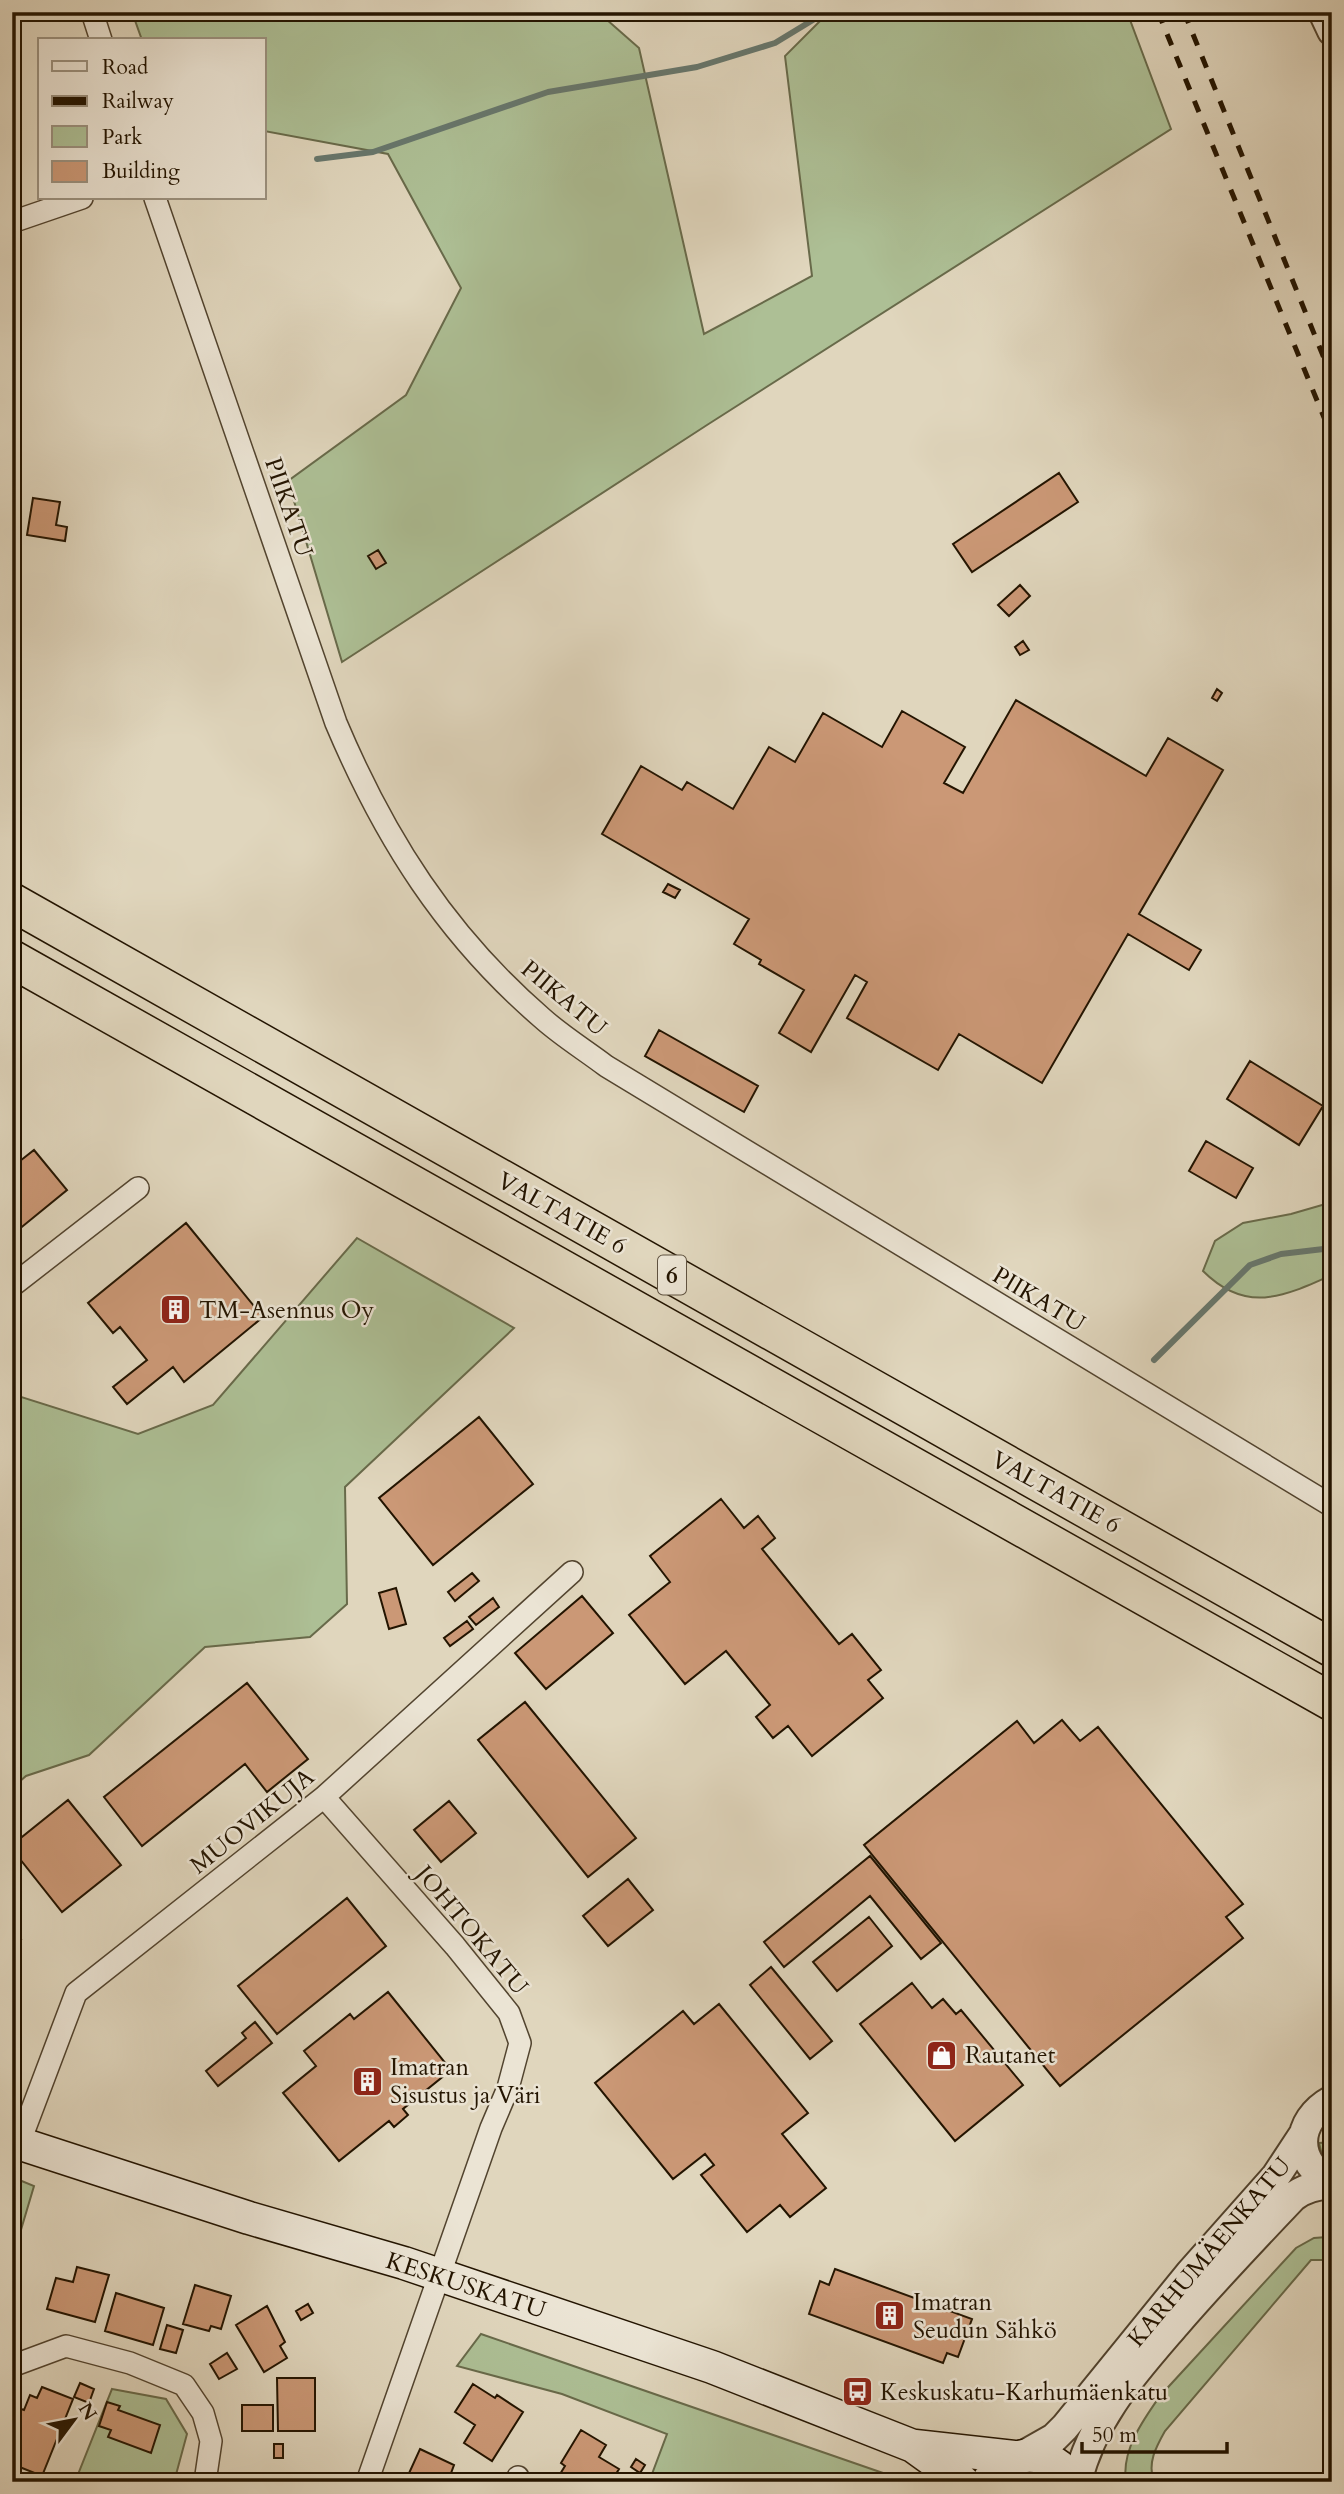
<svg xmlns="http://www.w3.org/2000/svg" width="1344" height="2494" viewBox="0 0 1344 2494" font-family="Cardo,serif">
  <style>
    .green { fill: #adbf95; stroke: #686a4a; stroke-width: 2 }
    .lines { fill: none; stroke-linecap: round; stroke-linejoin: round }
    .stream { stroke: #67776d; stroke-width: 6 }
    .building { fill: #cb9876; stroke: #231400; stroke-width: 2 }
    .minor-casing { stroke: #52442f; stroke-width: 24 }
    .tertiary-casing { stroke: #52442f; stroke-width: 32 }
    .secondary-casing { stroke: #231400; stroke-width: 35 }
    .trunk-casing { stroke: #231400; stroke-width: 40 }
    .minor { stroke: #ebe4d4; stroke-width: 21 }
    .tertiary { stroke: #ebe4d4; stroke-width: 28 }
    .secondary { stroke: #ebe4d4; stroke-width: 32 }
    .trunk { stroke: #e0d6bd; stroke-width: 37 }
    .rail { stroke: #231400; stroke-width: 5; stroke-dasharray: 12 12; stroke-linecap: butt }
    .labels { text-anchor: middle; stroke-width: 5; stroke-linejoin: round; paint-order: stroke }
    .shield { fill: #ebe4d4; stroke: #5f5240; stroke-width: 2 }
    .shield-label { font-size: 23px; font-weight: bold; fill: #231400 }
    .street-label { font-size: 24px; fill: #231400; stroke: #ebe4d4 }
    .poi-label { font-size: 24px; fill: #231400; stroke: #ebe4d4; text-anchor: start }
  </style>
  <rect width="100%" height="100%" fill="#e0d6bd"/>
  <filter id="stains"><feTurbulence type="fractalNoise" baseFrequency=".00286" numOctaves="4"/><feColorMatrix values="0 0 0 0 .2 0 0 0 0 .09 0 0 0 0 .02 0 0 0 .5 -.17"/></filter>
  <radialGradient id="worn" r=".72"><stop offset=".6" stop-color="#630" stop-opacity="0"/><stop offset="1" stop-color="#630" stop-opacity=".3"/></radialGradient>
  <path class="green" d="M 132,12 L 598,12 L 639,48 L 704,334 L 812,276 L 785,56 L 829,12 L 1127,12 L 1171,129 L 707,425 L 342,662 L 288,481 L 406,395 L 461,288 L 388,154 L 264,131 L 264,40 L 142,40 Z
    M 1329,1203 L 1332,1203 L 1332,1275 C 1283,1297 1246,1314 1203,1271 L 1215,1241 L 1243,1223 L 1291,1214 Z
    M 357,1238 L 514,1328 L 345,1487 L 347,1604 L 310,1637 L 205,1647 L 89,1755 L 26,1776 L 12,1788 L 12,1394 L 138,1434 L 213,1405 Z
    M 1332,2142 L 1332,2165 L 1322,2155 L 1319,2143 Z
    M 12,2177 L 34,2186 L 12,2260 Z
    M 1327,2237 L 1332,2238 L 1332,2260 L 1311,2260 L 1165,2431 C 1156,2447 1147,2463 1154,2482 L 1126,2482 C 1121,2451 1143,2420 1160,2396 L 1296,2248 L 1314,2238 Z
    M 481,2334 L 909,2482 L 649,2482 L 667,2434 L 562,2394 L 457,2366 Z
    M 112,2389 L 166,2399 L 187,2434 L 174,2482 L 75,2482 Z"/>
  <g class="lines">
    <path class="stream" d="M 317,159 L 373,152 L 548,92 L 697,67 L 775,43 L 826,12
      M 1154,1360 L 1250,1265 L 1281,1254 L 1332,1248"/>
  </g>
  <path class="building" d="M 1059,473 L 1078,502 L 972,572 L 953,544 Z
    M 33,498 L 60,502 L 56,525 L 67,527 L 65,541 L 27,535 Z
    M 378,550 L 386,563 L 376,569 L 368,556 Z
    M 1020,585 L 1030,596 L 1009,616 L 998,605 Z
    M 1023,641 L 1029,650 L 1020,655 L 1015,647 Z
    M 1217,689 L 1222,693 L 1217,701 L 1212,698 Z
    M 1016,700 L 1146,776 L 1168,738 L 1223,770 L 1139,914 L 1201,950 L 1189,970 L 1128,934 L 1042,1083 L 959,1034 L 938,1070 L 847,1018 L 867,982 L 855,975 L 811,1052 L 779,1033 L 804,990 L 759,964 L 761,960 L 734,944 L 749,919 L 602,834 L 641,766 L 682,790 L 687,782 L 733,809 L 769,747 L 795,762 L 823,713 L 882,747 L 902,711 L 965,747 L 944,783 L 963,793 Z
    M 668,884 L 680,890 L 675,898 L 663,892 Z
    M 659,1030 L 758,1086 L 744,1112 L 645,1056 Z
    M 1250,1061 L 1323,1106 L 1299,1145 L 1227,1099 Z
    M 1206,1141 L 1253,1168 L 1236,1198 L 1189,1171 Z
    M 34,1150 L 67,1190 L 12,1235 L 12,1152 L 20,1161 Z
    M 186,1223 L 263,1317 L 184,1382 L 173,1367 L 127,1404 L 113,1387 L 147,1360 L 120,1327 L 113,1333 L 88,1303 Z
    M 479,1417 L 533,1484 L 433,1565 L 379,1498 Z
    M 721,1499 L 744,1528 L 758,1516 L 775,1538 L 762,1549 L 839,1644 L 852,1634 L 881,1670 L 868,1680 L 883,1698 L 812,1756 L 788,1726 L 773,1738 L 756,1717 L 770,1705 L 726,1651 L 685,1684 L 629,1615 L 670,1582 L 650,1556 Z
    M 472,1573 L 479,1581 L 455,1601 L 448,1592 Z
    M 396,1588 L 406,1624 L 389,1629 L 379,1593 Z
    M 582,1596 L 613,1633 L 546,1689 L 515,1653 Z
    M 493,1598 L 499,1607 L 476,1625 L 469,1617 Z
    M 467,1621 L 473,1629 L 450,1646 L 444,1638 Z
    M 247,1683 L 308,1759 L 267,1792 L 245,1764 L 142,1846 L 104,1797 Z
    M 525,1702 L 636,1838 L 588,1877 L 478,1740 Z
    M 1062,1720 L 1080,1741 L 1098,1727 L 1243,1904 L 1226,1917 L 1243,1938 L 1060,2086 L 864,1845 L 1017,1721 L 1034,1743 Z
    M 68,1800 L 121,1865 L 62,1912 L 12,1849 L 12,1845 Z
    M 449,1801 L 476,1833 L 441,1862 L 414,1830 Z
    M 870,1856 L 941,1943 L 921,1959 L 870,1896 L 784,1967 L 764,1942 Z
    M 628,1879 L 653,1910 L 608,1946 L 583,1916 Z
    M 347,1898 L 386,1946 L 277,2034 L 238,1986 Z
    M 869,1917 L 892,1946 L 837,1991 L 813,1962 Z
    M 12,1928 L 21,1939 L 12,1946 Z
    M 771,1967 L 832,2041 L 810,2059 L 750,1985 Z
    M 912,1983 L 932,2008 L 943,1999 L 956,2014 L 961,2010 L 1023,2085 L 955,2141 L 860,2024 Z
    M 388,1992 L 451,2070 L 403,2109 L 408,2115 L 394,2127 L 389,2121 L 339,2161 L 283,2093 L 316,2066 L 304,2051 L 350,2014 L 354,2019 Z
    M 719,2004 L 808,2113 L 782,2134 L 826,2188 L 790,2217 L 780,2205 L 747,2232 L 701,2175 L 714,2165 L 705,2154 L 673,2179 L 595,2083 L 683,2011 L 694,2024 Z
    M 255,2022 L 272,2043 L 218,2086 L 206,2071 L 246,2038 L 242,2033 Z
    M 77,2267 L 109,2275 L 95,2322 L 47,2309 L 56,2278 L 73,2282 Z
    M 835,2269 L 972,2319 L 958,2357 L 947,2353 L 943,2363 L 809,2314 L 820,2281 L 829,2285 Z
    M 195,2285 L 231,2296 L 221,2329 L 211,2326 L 209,2331 L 183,2324 Z
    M 116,2293 L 164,2308 L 153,2345 L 105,2331 Z
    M 308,2304 L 313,2313 L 301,2320 L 296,2311 Z
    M 267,2306 L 285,2342 L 280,2346 L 287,2358 L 264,2372 L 236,2325 Z
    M 167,2325 L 183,2330 L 176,2353 L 160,2349 Z
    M 227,2353 L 237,2369 L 219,2379 L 210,2364 Z
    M 277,2378 L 315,2378 L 315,2431 L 278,2431 Z
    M 80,2383 L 94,2389 L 89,2403 L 74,2397 Z
    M 473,2384 L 495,2398 L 497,2395 L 523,2412 L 492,2461 L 464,2443 L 475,2425 L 455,2412 Z
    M 42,2387 L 73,2399 L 42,2476 L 12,2464 L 12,2422 L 18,2408 L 24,2410 L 30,2395 L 37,2398 Z
    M 107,2402 L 120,2406 L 118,2410 L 160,2425 L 151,2453 L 108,2437 L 111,2430 L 99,2426 Z
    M 242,2405 L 273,2405 L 273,2431 L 242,2431 Z
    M 581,2430 L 606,2445 L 599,2457 L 619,2469 L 611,2482 L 561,2482 L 557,2479 L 565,2466 L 561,2463 Z
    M 274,2444 L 283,2444 L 283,2458 L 274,2458 Z
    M 420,2449 L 454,2465 L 450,2476 L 463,2482 L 405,2482 Z
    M 636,2459 L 645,2465 L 640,2473 L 631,2467 Z"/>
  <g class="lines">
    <defs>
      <path id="minor" d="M 92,12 L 101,40
        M 155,198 L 336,723 C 385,839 446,935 542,1018 C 562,1036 585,1050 606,1066 L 1332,1506
        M 12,222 L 82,198
        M 12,1286 L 138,1188
        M 324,1797 L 455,1946 L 509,2013 L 520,2043 L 508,2088 L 491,2128 L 367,2482
        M 19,2144 L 76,1993 L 324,1797 L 572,1572
        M 12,2366 L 66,2346 L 130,2363 L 184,2385 L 203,2413 L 211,2441 L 205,2482
        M 516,2482 L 518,2477"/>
      <path id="tertiary" d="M 1323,12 L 1332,31
        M 1332,2100 C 1294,2121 1293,2162 1332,2183
        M 1024,2455 L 1054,2438 L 1065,2427 L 1190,2273 L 1276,2176 L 1303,2135
        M 1077,2482 C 1093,2417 1133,2374 1176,2324 C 1214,2280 1253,2239 1293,2197 C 1304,2188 1317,2185 1332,2184"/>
      <path id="secondary" d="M 12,2141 L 249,2218 L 404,2263 L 712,2367 L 913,2446 L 963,2482
        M 915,2446 L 1014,2457
        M 988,2482 C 1006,2446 1054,2448 1072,2482"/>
      <path id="trunk" d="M 12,902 L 1332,1648
        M 12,959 L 1332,1702"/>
    </defs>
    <use href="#minor" class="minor-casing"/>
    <use href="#tertiary" class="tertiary-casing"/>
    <use href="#secondary" class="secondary-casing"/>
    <use href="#trunk" class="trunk-casing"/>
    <use href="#minor" class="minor"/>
    <use href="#tertiary" class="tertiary"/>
    <use href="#secondary" class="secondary"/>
    <use href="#trunk" class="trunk"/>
    <path class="rail" d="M 1158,12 L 1332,437
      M 1184,12 L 1332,378"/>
  </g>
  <defs>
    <symbol id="building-square" viewBox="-11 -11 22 22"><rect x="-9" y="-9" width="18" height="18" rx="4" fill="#8f2418" stroke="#ebe4d4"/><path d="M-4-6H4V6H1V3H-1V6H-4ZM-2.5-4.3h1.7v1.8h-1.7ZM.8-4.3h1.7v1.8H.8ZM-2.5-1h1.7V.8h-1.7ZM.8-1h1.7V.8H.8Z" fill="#fff"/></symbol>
    <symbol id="shop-square" viewBox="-11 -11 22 22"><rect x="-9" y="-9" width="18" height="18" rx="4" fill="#8f2418" stroke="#ebe4d4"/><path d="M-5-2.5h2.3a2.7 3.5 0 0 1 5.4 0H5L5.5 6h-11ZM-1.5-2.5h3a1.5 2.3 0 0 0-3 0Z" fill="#fff"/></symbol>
    <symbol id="bus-square" viewBox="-11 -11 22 22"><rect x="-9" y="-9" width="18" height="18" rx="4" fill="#8f2418" stroke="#ebe4d4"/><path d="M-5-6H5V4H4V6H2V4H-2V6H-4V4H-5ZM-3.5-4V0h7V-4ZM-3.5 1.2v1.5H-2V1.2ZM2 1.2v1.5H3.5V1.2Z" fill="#fff"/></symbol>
  </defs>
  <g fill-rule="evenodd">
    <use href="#building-square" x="158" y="1292" width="35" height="35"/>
    <use href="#shop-square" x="924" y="2038" width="35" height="35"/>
    <use href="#building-square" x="350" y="2064" width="35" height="35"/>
    <use href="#building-square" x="872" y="2298" width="35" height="35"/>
    <use href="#bus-square" x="840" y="2374" width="35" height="35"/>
  </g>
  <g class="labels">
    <rect class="shield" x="658" y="1255.5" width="28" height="39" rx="5"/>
    <g class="shield-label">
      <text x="672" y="1283">6</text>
    </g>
    <g class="street-label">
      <text transform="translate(289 507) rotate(71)" y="8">PIIKATU</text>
      <text transform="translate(564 998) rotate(40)" y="8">PIIKATU</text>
      <text transform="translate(562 1213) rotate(29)" y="8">VALTATIE 6</text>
      <text transform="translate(1039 1299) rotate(31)" y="8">PIIKATU</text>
      <text transform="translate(1056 1492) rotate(29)" y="8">VALTATIE 6</text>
      <text transform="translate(252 1821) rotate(-39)" y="8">MUOVIKUJA</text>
      <text transform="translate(472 1930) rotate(50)" y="8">JOHTOKATU</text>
      <text transform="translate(1209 2252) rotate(-50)" y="8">KARHUMÄENKATU</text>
      <text transform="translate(466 2285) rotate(18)" y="8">KESKUSKATU</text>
    </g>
    <g class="poi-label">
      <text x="199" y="1318">TM-Asennus Oy</text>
      <text x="965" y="2063">Rautanet</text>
      <text x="390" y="2075">Imatran<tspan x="390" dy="28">Sisustus ja Väri</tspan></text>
      <text x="913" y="2310">Imatran<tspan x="913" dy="28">Seudun Sähkö</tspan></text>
      <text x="880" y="2400">Keskuskatu-Karhumäenkatu</text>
    </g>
  </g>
  <rect width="1344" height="2494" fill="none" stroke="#e0d6bd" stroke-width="42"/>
  <rect x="14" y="14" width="1316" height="2466" fill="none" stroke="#231400" stroke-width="3.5"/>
  <rect x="21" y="21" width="1302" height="2452" fill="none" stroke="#231400" stroke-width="2"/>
  <rect x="38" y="38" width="228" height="161" fill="#ebe4d4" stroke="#9b917f" stroke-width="2"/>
  <rect x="52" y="61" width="35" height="10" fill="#ebe4d4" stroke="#9b917f" stroke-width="2"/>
  <text x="102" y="74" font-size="21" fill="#231400">Road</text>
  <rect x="52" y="96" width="35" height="10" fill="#231400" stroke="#9b917f" stroke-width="2"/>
  <text x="102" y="108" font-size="21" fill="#231400">Railway</text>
  <rect x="52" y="126" width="35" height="21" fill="#adbf95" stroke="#9b917f" stroke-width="2"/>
  <text x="102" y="144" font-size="21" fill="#231400">Park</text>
  <rect x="52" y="161" width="35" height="21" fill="#cb9876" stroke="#9b917f" stroke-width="2"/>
  <text x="102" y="178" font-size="21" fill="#231400">Building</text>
  <g transform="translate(74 2420) rotate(58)" stroke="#ebe4d4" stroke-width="5" paint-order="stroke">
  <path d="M0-5L12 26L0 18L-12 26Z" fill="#231400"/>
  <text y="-10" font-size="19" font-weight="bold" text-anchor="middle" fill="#231400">N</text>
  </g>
  <path d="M1082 2442v10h145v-10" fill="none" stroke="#231400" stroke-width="3.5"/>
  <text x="1092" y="2442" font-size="21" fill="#231400" stroke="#ebe4d4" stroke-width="5" paint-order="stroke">50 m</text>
  <rect width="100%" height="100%" filter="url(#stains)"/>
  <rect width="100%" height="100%" fill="url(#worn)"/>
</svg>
